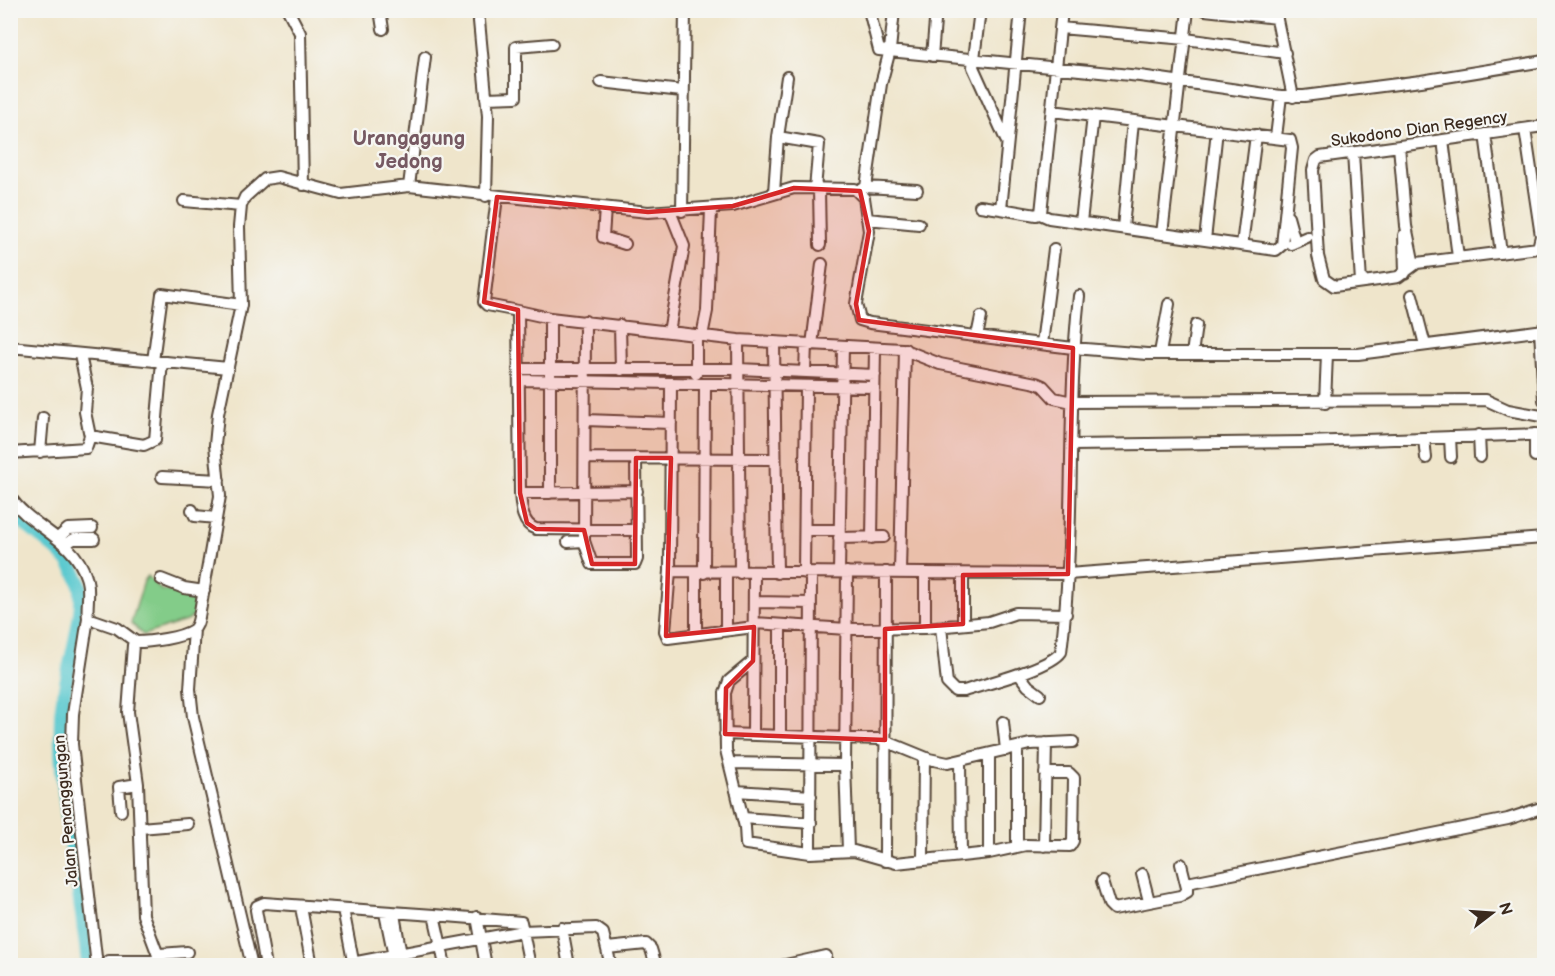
<svg xmlns="http://www.w3.org/2000/svg" width="1555" height="976" viewBox="0 0 1555 976" font-family="'Balsamiq Sans',sans-serif">
  <style>
    .green { fill: #83cc89; stroke: #5f7b54; stroke-width: 1.5 }
    .lines { fill: none; stroke-linecap: round; stroke-linejoin: round }
    .river { stroke: #5cc9cf; stroke-width: 14 }
    .minor-casing { stroke: #564638; stroke-width: 14 }
    .minor { stroke: #fff; stroke-width: 10 }
    .marked { fill: #d62828; fill-opacity: 0.2; stroke: #d62828; stroke-width: 4.5; stroke-linejoin: round }
    .labels { text-anchor: middle; stroke-width: 4.5; stroke-linejoin: round; paint-order: stroke }
    .street-label { font-size: 16px; fill: #3b2a1e; stroke: #f6f6f2 }
    .quarter-label { font-size: 20px; font-weight: bold; fill: #765962; stroke: #f6f6f2 }
  </style>
  <rect width="100%" height="100%" fill="#f6f6f2"/>
  <filter id="ink" filterUnits="userSpaceOnUse"><feTurbulence type="fractalNoise" baseFrequency=".0167" numOctaves="2"/><feDisplacementMap in="SourceGraphic" scale="12" xChannelSelector="R" yChannelSelector="G"/><feConvolveMatrix kernelMatrix="1 2 1 2 8 2 1 2 1" color-interpolation-filters="sRGB"/></filter>
  <filter id="wash" filterUnits="userSpaceOnUse"><feTurbulence type="fractalNoise" baseFrequency=".008" numOctaves="4" result="noise"/><feDisplacementMap in="SourceGraphic" scale="24" xChannelSelector="R" yChannelSelector="G"/><feGaussianBlur stdDeviation="1.35" result="paint"/><feColorMatrix in="noise" values="0 0 0 0 0 0 0 0 0 0 0 0 0 0 0 0 0 1.4 0 .05"/><feComposite in="paint" operator="in"/></filter>
  <g filter="url(#wash)">
    <rect width="100%" height="100%" fill="#efe5cb"/>
    <path class="green" d="M 148,576 L 161,590 L 197,592 L 195,614 L 189,620 L 143,635 L 131,623 L 144,581 Z"/>
    <g class="lines">
      <path class="river" d="M 10,509 C 32,536 66,547 79,581 C 89,607 62,682 61,716 C 58,800 81,882 88,966"/>
    </g>
  </g>
  <g filter="url(#ink)">
    <g class="lines">
      <defs>
        <path id="minor" d="M 288,10 L 300,33 L 303,185
          M 380,10 L 383,29
          M 869,10 L 879,50 L 1140,76 L 1281,96 L 1304,96 L 1421,81 L 1544,61
          M 980,10 L 973,67 L 1006,140
          M 1021,10 L 1001,209 L 1036,215 L 1041,213 L 1062,10
          M 1205,10 L 1277,18
          M 1275,10 L 1293,97
          M 479,21 L 488,116 L 486,196
          M 1060,28 L 1186,39 L 1285,53
          M 932,56 L 936,10
          M 601,82 L 682,91
          M 486,98 L 516,97 L 516,47 L 552,44
          M 1525,129 L 1541,236 L 1538,248 L 1417,263 L 1398,277 L 1378,280 L 1334,286 L 1324,279 L 1318,256 L 1313,170 L 1316,160 L 1320,157 L 1544,126
          M 1485,134 L 1501,253
          M 778,137 L 819,144 L 815,189
          M 1276,137 L 1281,96
          M 1443,140 L 1458,257
          M 1399,146 L 1406,226 L 1414,265
          M 1353,153 L 1361,282
          M 409,186 L 425,57
          M 866,187 L 881,84 L 890,50 L 894,10
          M 819,189 L 820,245
          M 861,190 L 866,187 L 917,190
          M 774,192 L 778,137 L 787,77
          M 497,197 L 484,302 L 487,305 L 518,311
          M 184,201 L 241,206
          M 980,206 L 1001,209
          M 605,208 L 603,237 L 625,244
          M 682,211 L 685,10
          M 1040,214 L 1049,218 L 1276,250 L 1282,245 L 1292,148 L 1290,140 L 1052,111
          M 1288,217 L 1295,242
          M 867,219 L 919,224
          M 1081,222 L 1093,116
          M 1123,228 L 1133,121
          M 1162,234 L 1188,10
          M 1404,235 L 1405,273
          M 1205,240 L 1217,130
          M 1291,244 L 1307,237
          M 1242,245 L 1256,135
          M 1412,295 L 1425,345
          M 620,325 L 621,370
          M 1540,330 L 1544,400
          M 669,332 L 684,246 L 670,211
          M 702,336 L 707,311 L 711,209
          M 977,336 L 981,317
          M 738,340 L 740,573
          M 774,342 L 777,573
          M 1042,344 L 1054,249
          M 812,345 L 822,264
          M 10,347 L 228,368
          M 1160,353 L 1169,304
          M 1192,354 L 1196,325
          M 153,361 L 162,294 L 241,305
          M 518,369 L 739,369 L 875,375
          M 805,372 L 806,344
          M 696,374 L 696,336
          M 519,380 L 874,387
          M 671,384 L 670,571 L 1068,574 L 1544,538
          M 1325,403 L 1327,354
          M 585,420 L 671,423
          M 1535,434 L 1535,456
          M 1479,435 L 1480,457
          M 90,436 L 144,445 L 155,440 L 162,362
          M 1450,437 L 1451,457
          M 1424,438 L 1426,458
          M 1072,445 L 1306,442 L 1544,434
          M 40,452 L 43,418
          M 10,453 L 86,448 L 90,436 L 85,412 L 87,388 L 80,355
          M 585,458 L 774,459
          M 162,477 L 219,480
          M 520,493 L 637,491
          M 550,493 L 550,318
          M 10,497 C 31,528 74,538 86,577 C 91,590 86,605 88,618 L 117,628 L 136,642
          M 192,510 L 195,516 L 216,518
          M 637,530 L 536,529 C 522,525 521,506 520,493 L 518,311 L 550,318 L 738,340 L 902,349 L 940,364 L 1036,383 L 1043,386 L 1054,398 L 1072,402 L 1486,400 L 1508,410 L 1541,416 L 1544,414
          M 805,530 L 839,530
          M 58,538 L 68,529 L 92,528
          M 839,538 L 884,537
          M 872,538 L 875,348
          M 584,541 L 585,321
          M 568,542 L 584,541 L 592,564 L 635,564 L 637,559 L 636,458
          M 65,544 L 74,539 L 94,539
          M 670,571 L 665,631 L 668,638 L 754,627
          M 839,572 L 843,346
          M 847,572 L 845,765 L 848,850
          M 900,572 L 905,349
          M 704,573 L 705,384
          M 804,573 L 806,386
          M 811,573 L 810,853 L 854,851 L 896,863 L 989,853 L 1026,845 L 1070,846 L 1073,841 L 1074,778 L 1069,773 L 1045,773
          M 925,573 L 925,628
          M 963,575 L 963,624
          M 161,579 L 184,588 L 204,591
          M 754,602 L 811,603
          M 88,618 L 73,714 L 72,744 L 97,966
          M 754,623 L 847,629 L 925,628 L 989,622 L 1016,613 L 1066,614
          M 780,625 L 780,735
          M 941,627 L 947,683 L 955,691 L 964,691 C 985,684 1050,668 1061,652 C 1076,533 1066,414 1079,296
          M 194,629 L 190,689 L 193,717 L 252,966
          M 726,630 L 726,573
          M 696,634 L 696,572
          M 753,661 L 729,681 L 725,693 L 726,750 L 745,827 L 746,844 L 810,853
          M 1019,674 L 1028,686 L 1040,695
          M 1003,722 L 1006,750
          M 725,734 L 880,739 L 929,759 L 948,763 L 1030,744 L 1073,742
          M 753,735 L 754,573
          M 960,761 L 961,855
          M 730,763 L 845,765
          M 736,791 L 811,796
          M 121,811 L 119,787 L 138,784
          M 743,818 L 811,823
          M 140,828 L 188,824
          M 1044,846 L 1046,743
          M 1017,847 L 1017,747
          M 989,853 L 989,754
          M 923,859 L 924,757
          M 885,861 L 886,572
          M 1142,874 L 1149,901
          M 1102,881 L 1109,904 L 1114,909 L 1180,896 L 1187,892 L 1187,888 L 1181,864
          M 1187,883 L 1508,819 L 1544,807
          M 301,907 L 312,966
          M 343,909 L 354,966
          M 385,913 L 396,966
          M 394,914 L 400,949
          M 434,915 L 521,922 L 530,966
          M 477,917 L 486,966
          M 562,928 L 569,966
          M 607,948 L 646,944 L 651,949 L 656,966
          M 160,954 L 187,952
          M 109,961 L 162,961
          M 162,966 L 143,915 L 138,784 L 128,712 L 133,645 L 136,642 C 150,642 181,638 193,630 C 197,627 198,622 199,617 L 220,496 L 215,445 L 218,414 L 241,305 L 239,227 L 241,206 L 245,197 L 265,179 L 278,177 L 341,194 L 409,186 L 648,212 L 733,206 L 794,188 L 855,189 L 864,198 L 869,231 L 856,304 L 860,320 L 870,323 L 1073,348 L 1147,354 L 1358,354 L 1544,330
          M 266,966 L 256,910 L 257,906 L 264,903 L 434,915 L 441,946 L 523,931 L 596,928 L 603,933 L 611,966
          M 336,966 L 441,946 L 445,966
          M 781,966 L 826,956"/>
      </defs>
      <use href="#minor" class="minor-casing"/>
      <use href="#minor" class="minor"/>
    </g>
  </g>
  <path class="marked" d="M 794,188 L 860,191 L 869,231 L 856,304 L 859,320 L 1073,348 L 1068,574 L 963,575 L 963,624 L 885,629 L 885,740 L 725,734 L 726,688 L 753,661 L 754,627 L 666,636 L 671,458 L 636,458 L 635,564 L 592,564 L 584,530 L 536,529 L 527,523 L 520,493 L 518,310 L 484,302 L 497,197 L 648,212 L 733,206 Z"/>
  <g class="labels">
    <g class="street-label">
      <text transform="translate(1419 128) rotate(-8)" y="6">Sukodono Dian Regency</text>
      <text transform="translate(65 811) rotate(-95)" y="6">Jalan Penanggungan</text>
    </g>
    <g class="quarter-label">
      <text x="409" y="145">Urangagung<tspan x="409" dy="23">Jedong</tspan></text>
    </g>
  </g>
  <rect width="1555" height="976" fill="none" stroke="#f6f6f2" stroke-width="36"/>
  <g transform="translate(1492 913) rotate(73)" stroke="#f6f6f2" stroke-width="4.5" paint-order="stroke">
  <path d="M0-4.5L10 22L0 15L-10 22Z" fill="#3b2a1e"/>
  <text y="-9" font-size="16" font-weight="bold" text-anchor="middle" fill="#3b2a1e">N</text>
  </g>
</svg>
